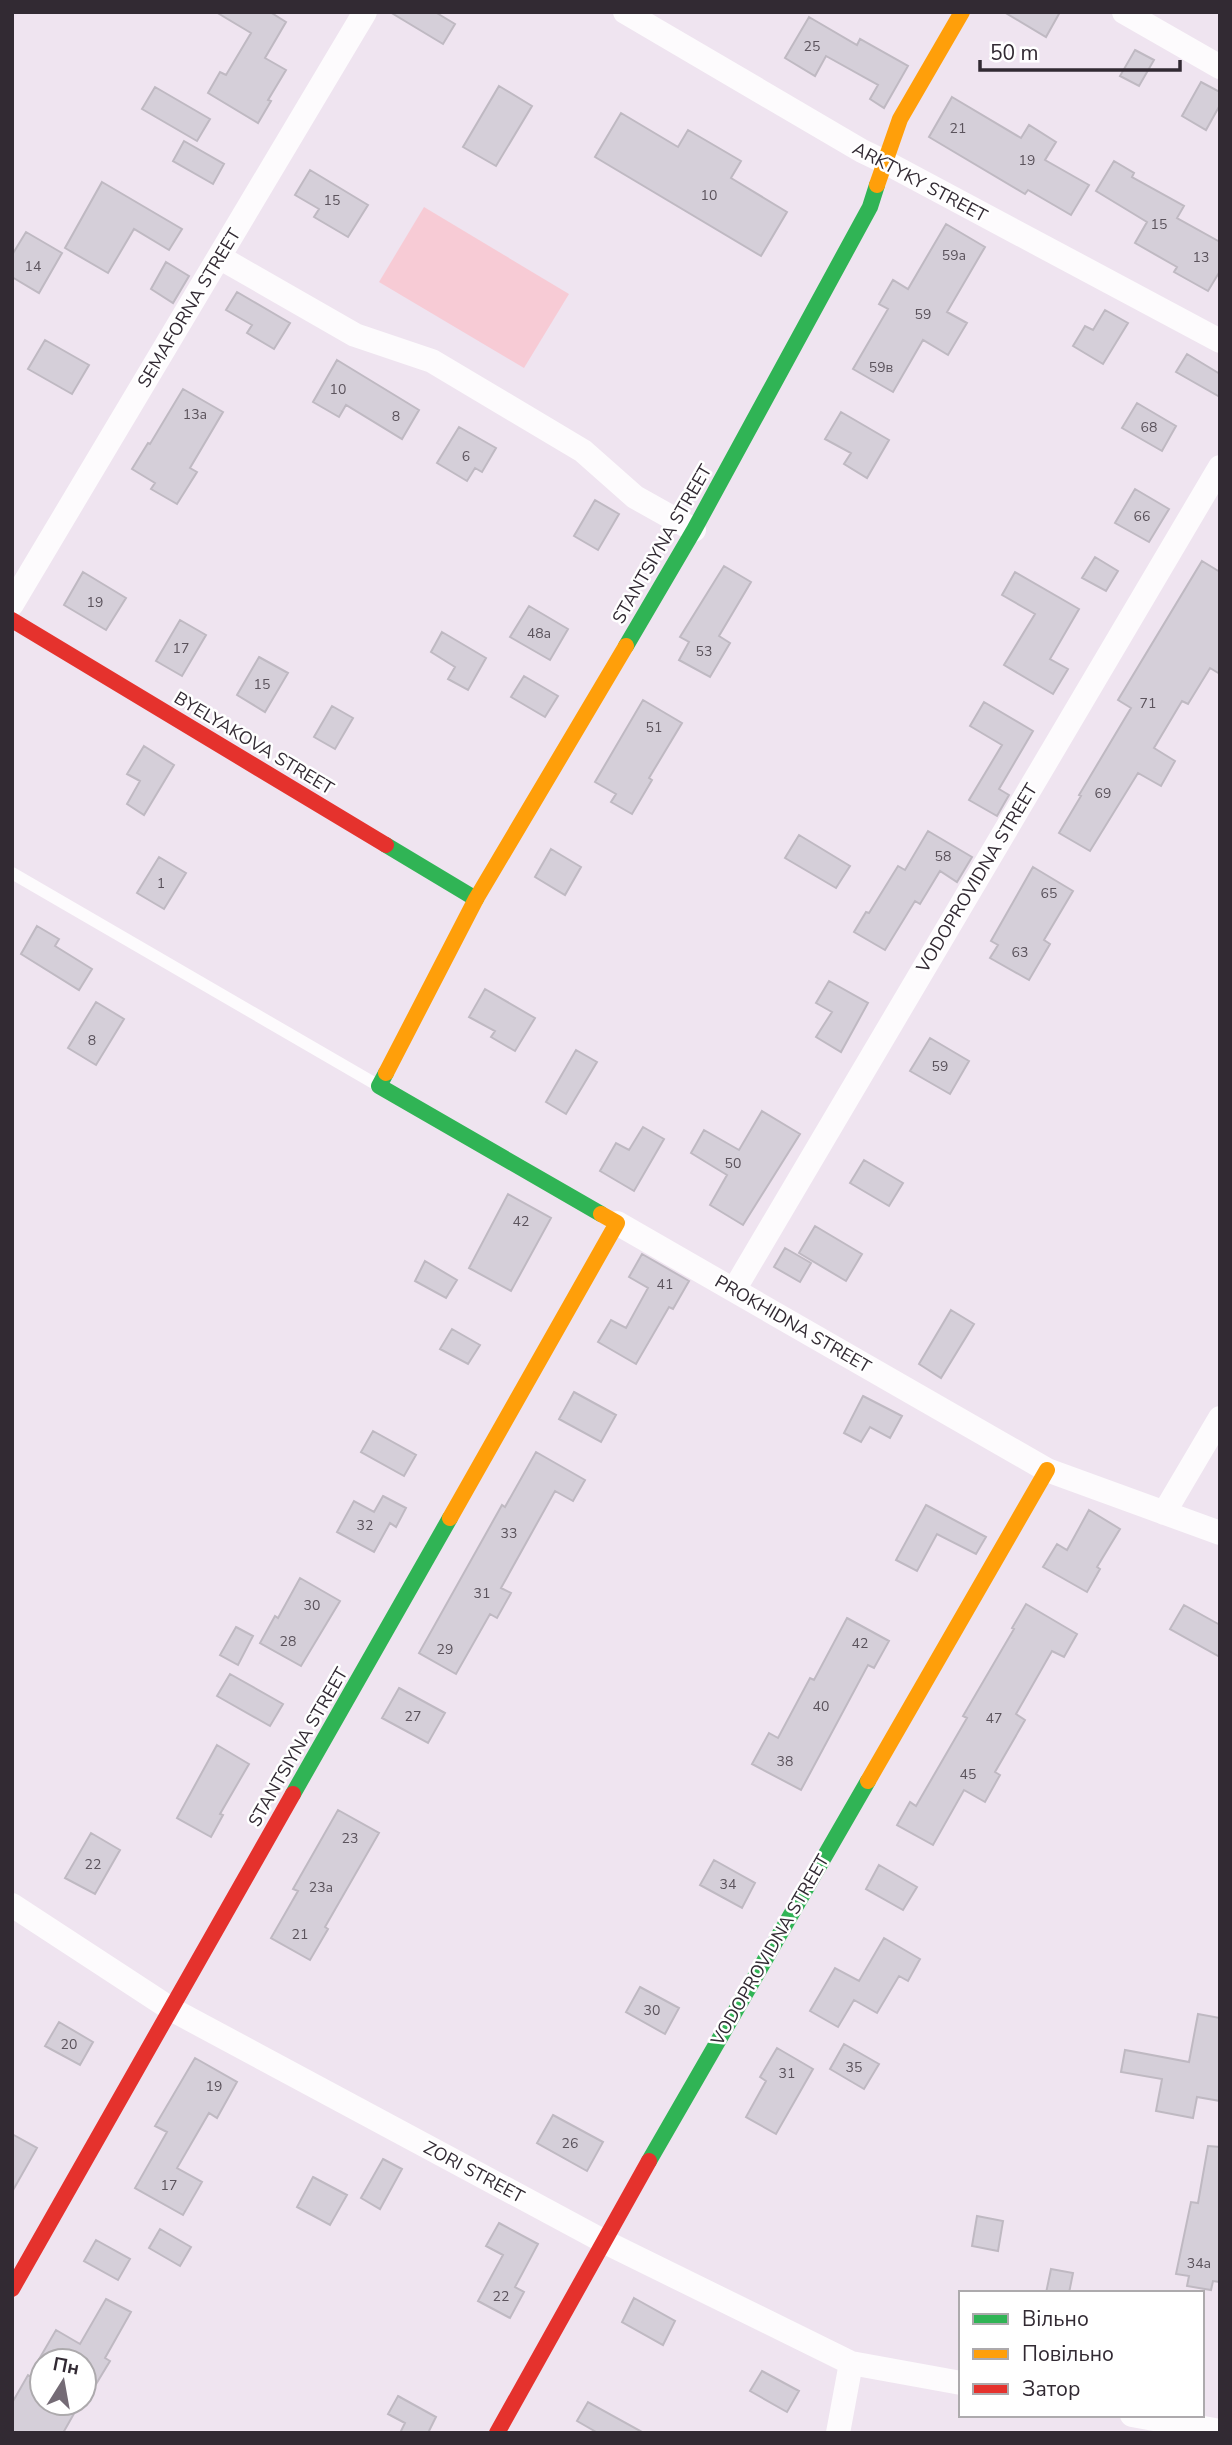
<svg xmlns="http://www.w3.org/2000/svg" width="1232" height="2445" viewBox="0 0 1232 2445" font-family="'Nunito Sans',sans-serif">
  <style>
    .green { fill: #f7cbd5 }
    .building { fill: #d5cfd9; stroke: #bfb9c2; stroke-width: 2 }
    .lines { fill: none; stroke-linecap: round; stroke-linejoin: round }
    .lane { stroke: #fdfbfd; stroke-width: 12 }
    .street { stroke: #fdfbfd; stroke-width: 24 }
    .fast { stroke: #30b455; stroke-width: 16 }
    .slow { stroke: #ff9f0a; stroke-width: 16 }
    .jam { stroke: #e5322d; stroke-width: 16 }
    .labels { text-anchor: middle; stroke-width: 5; stroke-linejoin: round; paint-order: stroke }
    .number-label { font-size: 14px; fill: #5b535c }
    .street-label { font-size: 18px; fill: #322a33; stroke: #fff }
  </style>
  <rect width="100%" height="100%" fill="#efe4f0"/>
  <path class="green" d="M 424,207 L 569,294 L 524,368 L 379,282 Z"/>
  <path class="building" d="M 216,12 L 270,12 L 286,22 L 265,58 L 286,70 L 268,100 L 271,101 L 258,123 L 208,93 L 220,72 L 226,75 L 251,33 Z
    M 390,12 L 435,12 L 455,24 L 443,44 Z
    M 1004,12 L 1060,12 L 1046,37 Z
    M 809,17 L 857,45 L 860,39 L 908,66 L 884,108 L 870,99 L 878,85 L 826,56 L 815,76 L 785,58 Z
    M 1135,50 L 1154,60 L 1139,86 L 1120,76 Z
    M 1201,82 L 1220,92 L 1220,105 L 1206,130 L 1182,116 Z
    M 499,86 L 532,106 L 496,166 L 463,147 Z
    M 155,87 L 210,119 L 197,141 L 142,109 Z
    M 952,97 L 1021,138 L 1029,125 L 1056,142 L 1045,160 L 1089,185 L 1071,215 L 1028,190 L 1025,194 L 929,137 Z
    M 621,113 L 678,147 L 688,130 L 741,161 L 731,178 L 787,212 L 761,256 L 595,157 Z
    M 184,141 L 224,164 L 213,184 L 173,161 Z
    M 1114,161 L 1134,173 L 1132,177 L 1184,206 L 1177,218 L 1220,242 L 1220,271 L 1208,291 L 1174,272 L 1177,267 L 1135,243 L 1147,222 L 1096,191 Z
    M 310,170 L 368,205 L 348,237 L 314,217 L 319,209 L 295,195 Z
    M 102,182 L 182,229 L 169,250 L 134,229 L 108,273 L 65,248 Z
    M 946,224 L 985,247 L 947,312 L 967,323 L 948,355 L 923,340 L 893,392 L 853,369 L 888,309 L 879,304 L 893,280 L 908,289 Z
    M 26,232 L 62,253 L 39,293 L 12,277 L 12,255 Z
    M 166,262 L 189,276 L 173,303 L 151,289 Z
    M 237,292 L 290,323 L 274,349 L 247,333 L 252,325 L 226,310 Z
    M 1105,310 L 1128,323 L 1103,364 L 1073,346 L 1085,326 L 1093,330 Z
    M 45,340 L 89,365 L 72,394 L 28,369 Z
    M 1187,354 L 1220,374 L 1220,397 L 1176,372 Z
    M 337,360 L 419,410 L 402,439 L 346,405 L 339,417 L 313,402 Z
    M 183,389 L 223,412 L 190,468 L 197,472 L 177,504 L 151,489 L 155,483 L 132,469 L 148,443 L 150,444 Z
    M 1137,403 L 1176,426 L 1162,451 L 1122,428 Z
    M 841,412 L 889,440 L 867,478 L 844,464 L 851,453 L 825,439 Z
    M 459,427 L 496,448 L 482,472 L 475,468 L 467,481 L 437,463 Z
    M 1135,489 L 1169,509 L 1149,542 L 1115,523 Z
    M 595,500 L 619,514 L 598,550 L 574,536 Z
    M 1095,557 L 1118,571 L 1106,591 L 1082,578 Z
    M 1202,561 L 1220,572 L 1220,674 L 1210,668 L 1188,704 L 1182,701 L 1154,748 L 1175,761 L 1161,786 L 1138,773 L 1090,851 L 1059,833 L 1081,796 L 1079,795 L 1131,708 L 1118,700 Z
    M 724,566 L 751,582 L 719,636 L 730,643 L 710,677 L 679,660 L 689,642 L 680,637 Z
    M 83,572 L 126,598 L 106,630 L 64,605 Z
    M 1015,572 L 1079,609 L 1050,659 L 1068,669 L 1053,694 L 1004,665 L 1035,614 L 1002,595 Z
    M 529,606 L 568,629 L 550,660 L 510,637 Z
    M 180,620 L 206,635 L 182,676 L 156,661 Z
    M 442,632 L 486,658 L 468,690 L 448,679 L 455,667 L 431,652 Z
    M 259,657 L 288,673 L 265,712 L 237,695 Z
    M 524,676 L 558,696 L 545,717 L 511,697 Z
    M 643,700 L 682,723 L 649,778 L 652,780 L 632,814 L 611,802 L 616,794 L 595,782 Z
    M 984,702 L 1033,731 L 999,789 L 1009,795 L 997,816 L 969,800 L 1002,745 L 970,726 Z
    M 332,706 L 353,718 L 335,749 L 314,737 Z
    M 144,746 L 174,765 L 144,815 L 127,804 L 140,781 L 127,774 Z
    M 928,831 L 972,857 L 957,882 L 940,871 L 920,904 L 915,901 L 885,950 L 854,932 L 866,912 L 869,913 L 898,866 L 905,870 Z
    M 799,835 L 850,866 L 836,888 L 785,858 Z
    M 551,849 L 581,867 L 565,895 L 535,877 Z
    M 159,857 L 186,873 L 164,909 L 137,893 Z
    M 1033,867 L 1073,891 L 1044,940 L 1050,944 L 1029,980 L 990,958 L 998,945 L 991,941 Z
    M 37,926 L 59,939 L 55,946 L 92,969 L 79,990 L 21,954 Z
    M 829,981 L 868,1003 L 841,1052 L 816,1037 L 832,1012 L 816,1003 Z
    M 485,989 L 535,1018 L 515,1051 L 491,1037 L 495,1031 L 469,1017 Z
    M 96,1002 L 124,1019 L 96,1065 L 68,1048 Z
    M 930,1038 L 969,1061 L 950,1094 L 910,1071 Z
    M 576,1050 L 597,1062 L 566,1114 L 546,1102 Z
    M 762,1111 L 800,1134 L 743,1225 L 710,1205 L 727,1175 L 691,1153 L 704,1130 L 739,1150 Z
    M 643,1127 L 664,1139 L 634,1191 L 600,1171 L 616,1143 L 629,1150 Z
    M 864,1160 L 903,1183 L 889,1206 L 850,1183 Z
    M 508,1194 L 551,1218 L 511,1291 L 469,1268 Z
    M 815,1226 L 862,1254 L 846,1281 L 799,1253 Z
    M 785,1248 L 811,1263 L 800,1282 L 774,1267 Z
    M 642,1254 L 689,1281 L 673,1309 L 669,1307 L 636,1364 L 598,1342 L 611,1320 L 626,1328 L 648,1288 L 629,1277 Z
    M 425,1261 L 457,1280 L 446,1298 L 415,1281 Z
    M 951,1310 L 974,1324 L 941,1378 L 919,1364 Z
    M 452,1329 L 480,1345 L 468,1364 L 440,1349 Z
    M 574,1392 L 616,1415 L 601,1442 L 559,1419 Z
    M 863,1396 L 902,1416 L 890,1438 L 870,1427 L 861,1442 L 844,1433 Z
    M 373,1431 L 416,1455 L 404,1476 L 361,1452 Z
    M 536,1452 L 585,1480 L 573,1501 L 555,1491 L 501,1588 L 511,1593 L 497,1618 L 490,1614 L 456,1674 L 419,1653 L 502,1505 L 505,1507 Z
    M 383,1496 L 406,1508 L 396,1527 L 390,1523 L 374,1552 L 337,1532 L 354,1501 L 374,1512 Z
    M 926,1505 L 986,1537 L 976,1554 L 937,1534 L 917,1571 L 896,1560 Z
    M 1089,1510 L 1120,1529 L 1097,1567 L 1100,1569 L 1087,1592 L 1043,1567 L 1057,1544 L 1067,1550 Z
    M 300,1578 L 340,1601 L 301,1666 L 260,1643 L 275,1616 L 278,1618 Z
    M 1026,1604 L 1077,1634 L 1064,1657 L 1052,1651 L 1016,1714 L 1025,1720 L 995,1772 L 1000,1775 L 985,1802 L 964,1790 L 933,1845 L 897,1825 L 910,1802 L 916,1806 L 967,1718 L 963,1716 L 1014,1629 L 1012,1628 Z
    M 1184,1605 L 1220,1625 L 1220,1657 L 1170,1629 Z
    M 847,1618 L 889,1641 L 874,1668 L 868,1665 L 801,1790 L 752,1764 L 769,1733 L 778,1738 L 810,1678 L 814,1680 Z
    M 236,1627 L 253,1636 L 238,1665 L 220,1655 Z
    M 230,1674 L 283,1704 L 270,1726 L 217,1696 Z
    M 399,1688 L 445,1713 L 428,1743 L 382,1718 Z
    M 217,1745 L 249,1764 L 220,1814 L 223,1815 L 211,1837 L 177,1818 Z
    M 338,1810 L 379,1833 L 325,1927 L 328,1929 L 310,1960 L 271,1938 L 298,1891 L 293,1889 Z
    M 91,1833 L 120,1850 L 95,1894 L 65,1878 Z
    M 714,1860 L 755,1883 L 742,1908 L 700,1885 Z
    M 879,1865 L 917,1887 L 903,1910 L 866,1889 Z
    M 884,1938 L 920,1959 L 908,1981 L 899,1976 L 877,2013 L 854,2000 L 838,2027 L 810,2011 L 835,1968 L 859,1981 Z
    M 640,1987 L 679,2008 L 665,2034 L 626,2012 Z
    M 1198,2014 L 1220,2018 L 1220,2101 L 1197,2097 L 1193,2118 L 1156,2111 L 1162,2079 L 1121,2072 L 1125,2050 L 1189,2062 Z
    M 59,2022 L 93,2042 L 80,2065 L 45,2046 Z
    M 844,2044 L 879,2064 L 864,2089 L 830,2069 Z
    M 777,2048 L 813,2069 L 776,2134 L 746,2117 L 766,2081 L 760,2077 Z
    M 195,2058 L 237,2082 L 217,2118 L 209,2113 L 177,2168 L 202,2182 L 183,2215 L 135,2188 L 167,2132 L 155,2126 Z
    M 553,2115 L 603,2142 L 587,2171 L 537,2143 Z
    M 12,2134 L 37,2148 L 12,2192 Z
    M 1208,2146 L 1220,2147 L 1220,2282 L 1213,2281 L 1211,2290 L 1187,2286 L 1189,2276 L 1176,2274 L 1191,2202 L 1198,2203 Z
    M 383,2159 L 402,2169 L 380,2209 L 361,2198 Z
    M 313,2177 L 347,2195 L 330,2225 L 297,2207 Z
    M 977,2216 L 1003,2221 L 998,2251 L 972,2246 Z
    M 499,2223 L 538,2244 L 515,2287 L 524,2292 L 510,2318 L 478,2301 L 503,2255 L 486,2246 Z
    M 160,2229 L 191,2247 L 180,2266 L 149,2248 Z
    M 96,2240 L 130,2259 L 118,2280 L 84,2261 Z
    M 1051,2269 L 1073,2273 L 1069,2293 L 1046,2293 Z
    M 634,2298 L 675,2321 L 663,2345 L 622,2322 Z
    M 106,2299 L 131,2312 L 105,2358 L 110,2361 L 84,2404 L 84,2361 L 38,2361 L 56,2330 L 80,2344 Z
    M 762,2371 L 799,2391 L 787,2412 L 750,2391 Z
    M 28,2375 L 42,2383 L 42,2403 L 80,2403 L 63,2433 L 12,2433 L 12,2403 Z
    M 398,2396 L 436,2417 L 428,2433 L 400,2433 L 405,2423 L 388,2414 Z
    M 588,2402 L 644,2433 L 598,2433 L 577,2421 Z"/>
  <g class="lines">
    <path class="lane" d="M 12,873 L 379,1086"/>
    <path class="street" d="M 625,12 L 862,151 L 885,162 L 1220,341
      M 1124,12 L 1220,67
      M 219,257 L 355,335 L 432,361 L 583,451 L 635,497 L 694,530
      M 12,604 L 365,12
      M 617,1223 L 1047,1470 L 1220,1533
      M 734,1290 L 1220,467
      M 1164,1513 L 1220,1418
      M 12,1905 L 171,2009 L 603,2241 L 851,2363 L 961,2383
      M 1132,2415 L 1220,2431
      M 838,2433 L 851,2363"/>
    <path class="fast" d="M 626,646 L 694,530 L 870,207 L 877,185
      M 386,845 L 476,899
      M 386,1073 L 379,1086 L 601,1214
      M 293,1794 L 450,1518
      M 649,2161 L 868,1781"/>
    <path class="slow" d="M 877,185 L 900,119 L 962,12
      M 386,1073 L 476,899 L 626,646
      M 450,1518 L 617,1223 L 601,1214
      M 868,1781 L 1047,1470"/>
    <path class="jam" d="M 12,620 L 386,845
      M 12,2289 L 293,1794
      M 497,2433 L 649,2161"/>
  </g>
  <g class="labels">
    <g class="number-label">
      <text x="812" y="51">25</text>
      <text x="958" y="133">21</text>
      <text x="1027" y="165">19</text>
      <text x="709" y="200">10</text>
      <text x="332" y="205">15</text>
      <text x="1159" y="229">15</text>
      <text x="954" y="260">59а</text>
      <text x="1201" y="262">13</text>
      <text x="33" y="271">14</text>
      <text x="923" y="319">59</text>
      <text x="881" y="372">59в</text>
      <text x="338" y="394">10</text>
      <text x="195" y="419">13а</text>
      <text x="396" y="421">8</text>
      <text x="1149" y="432">68</text>
      <text x="466" y="461">6</text>
      <text x="1142" y="521">66</text>
      <text x="95" y="607">19</text>
      <text x="539" y="638">48а</text>
      <text x="181" y="653">17</text>
      <text x="704" y="656">53</text>
      <text x="262" y="689">15</text>
      <text x="1148" y="708">71</text>
      <text x="654" y="732">51</text>
      <text x="1103" y="798">69</text>
      <text x="943" y="861">58</text>
      <text x="161" y="888">1</text>
      <text x="1049" y="898">65</text>
      <text x="1020" y="957">63</text>
      <text x="92" y="1045">8</text>
      <text x="940" y="1071">59</text>
      <text x="733" y="1168">50</text>
      <text x="521" y="1226">42</text>
      <text x="665" y="1289">41</text>
      <text x="365" y="1530">32</text>
      <text x="509" y="1538">33</text>
      <text x="482" y="1598">31</text>
      <text x="312" y="1610">30</text>
      <text x="288" y="1646">28</text>
      <text x="860" y="1648">42</text>
      <text x="445" y="1654">29</text>
      <text x="821" y="1711">40</text>
      <text x="413" y="1721">27</text>
      <text x="994" y="1723">47</text>
      <text x="785" y="1766">38</text>
      <text x="968" y="1779">45</text>
      <text x="350" y="1843">23</text>
      <text x="93" y="1869">22</text>
      <text x="728" y="1889">34</text>
      <text x="321" y="1892">23а</text>
      <text x="300" y="1939">21</text>
      <text x="652" y="2015">30</text>
      <text x="69" y="2049">20</text>
      <text x="854" y="2072">35</text>
      <text x="787" y="2078">31</text>
      <text x="214" y="2091">19</text>
      <text x="570" y="2148">26</text>
      <text x="169" y="2190">17</text>
      <text x="1199" y="2268">34а</text>
      <text x="501" y="2301">22</text>
    </g>
    <g class="street-label">
      <text transform="translate(920 182) rotate(28)" y="6">ARKTYKY STREET</text>
      <text transform="translate(189 308) rotate(-59)" y="6">SEMAFORNA STREET</text>
      <text transform="translate(662 544) rotate(-60)" y="6">STANTSIYNA STREET</text>
      <text transform="translate(254 743) rotate(31)" y="6">BYELYAKOVA STREET</text>
      <text transform="translate(977 878) rotate(-59)" y="6">VODOPROVIDNA STREET</text>
      <text transform="translate(793 1324) rotate(30)" y="6">PROKHIDNA STREET</text>
      <text transform="translate(298 1747) rotate(-60)" y="6">STANTSIYNA STREET</text>
      <text transform="translate(770 1950) rotate(-60)" y="6">VODOPROVIDNA STREET</text>
      <text transform="translate(474 2172) rotate(28)" y="6">ZORI STREET</text>
    </g>
  </g>
  <rect width="1232" height="2445" fill="none" stroke="#322a33" stroke-width="28"/>
  <rect x="959" y="2291" width="245" height="126" fill="#ffffff" stroke="#adaaad" stroke-width="2"/>
  <rect x="973" y="2314" width="35" height="10" fill="#30b455" stroke="#adaaad" stroke-width="2"/>
  <text x="1022" y="2326" font-size="21" fill="#322a33">Вільно</text>
  <rect x="973" y="2349" width="35" height="10" fill="#ff9f0a" stroke="#adaaad" stroke-width="2"/>
  <text x="1022" y="2361" font-size="21" fill="#322a33">Повільно</text>
  <rect x="973" y="2384" width="35" height="10" fill="#e5322d" stroke="#adaaad" stroke-width="2"/>
  <text x="1022" y="2396" font-size="21" fill="#322a33">Затор</text>
  <g transform="translate(63 2382) rotate(11)"><circle r="33" fill="#ffffff" stroke="#adaaad" stroke-width="2"/>
  <path d="M0-5L12 26L0 18L-12 26Z" fill="#746b75"/>
  <text y="-10" font-size="19" font-weight="bold" text-anchor="middle" fill="#322a33">Пн</text>
  </g>
  <path d="M980 60v10h200v-10" fill="none" stroke="#322a33" stroke-width="3.5"/>
  <text x="990" y="60" font-size="21" fill="#322a33" stroke="#ffffff" stroke-width="5" paint-order="stroke">50 m</text>
</svg>
